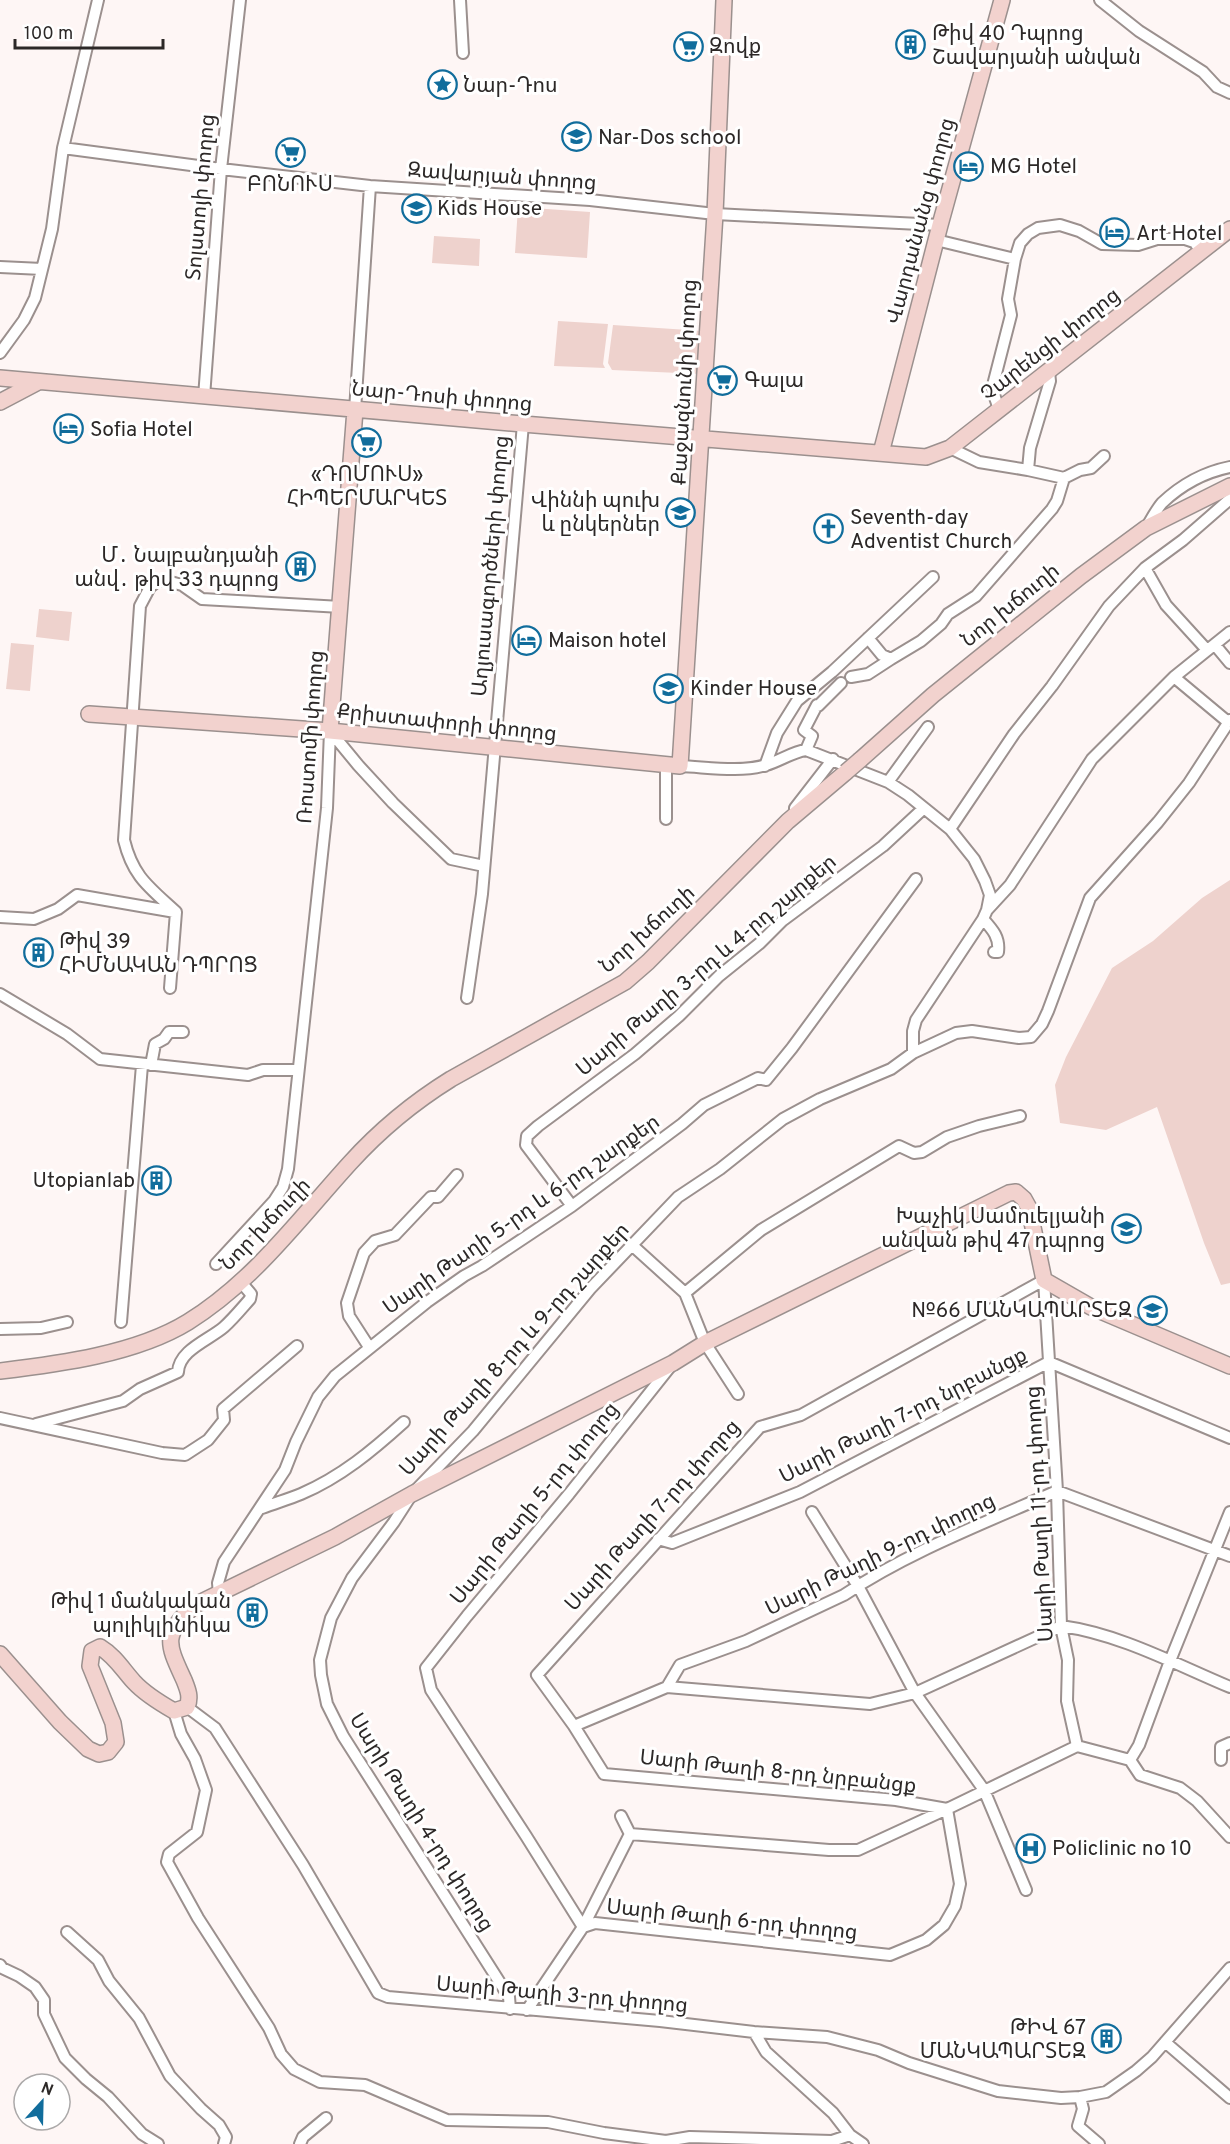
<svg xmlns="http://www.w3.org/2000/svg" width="1230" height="2144" viewBox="0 0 1230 2144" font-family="Overpass,'Noto Sans Armenian',sans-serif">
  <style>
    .green { fill: #eed2cd }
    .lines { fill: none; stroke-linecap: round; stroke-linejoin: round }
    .street-casing { stroke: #9b908e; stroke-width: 14 }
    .secondary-casing { stroke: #9b908e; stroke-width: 18 }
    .street { stroke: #fff; stroke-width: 10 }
    .secondary { stroke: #f2d2ce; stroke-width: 15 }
    .secondary-bridge-casing { stroke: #9b908e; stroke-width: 18; stroke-linecap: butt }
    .secondary-bridge { stroke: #f2d2ce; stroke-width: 15 }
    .labels { text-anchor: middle; stroke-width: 6; stroke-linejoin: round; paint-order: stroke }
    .poi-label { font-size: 21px; fill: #2c2827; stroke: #fff; text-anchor: start }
    .street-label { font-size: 21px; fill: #2c2827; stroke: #fff }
  </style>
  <rect width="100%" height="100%" fill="#fef6f5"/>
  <path class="green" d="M 518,207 L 590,212 L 587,258 L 515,253 Z
    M 434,236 L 480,239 L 479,266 L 432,263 Z
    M 558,321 L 608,324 L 603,364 L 605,368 L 554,366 Z
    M 613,325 L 703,331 L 701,374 L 612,370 L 608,363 Z
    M 39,609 L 72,612 L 69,641 L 36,637 Z
    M 11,643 L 34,645 L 30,691 L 6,689 Z
    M 1230,880 L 1230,1283 L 1221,1285 L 1204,1243 L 1157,1107 L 1106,1130 L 1060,1123 L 1055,1085 L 1066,1057 L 1112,968 L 1153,941 L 1202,898 Z"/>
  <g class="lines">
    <defs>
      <path id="street" d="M 460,0 L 463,53
        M 1100,0 L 1139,31 L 1203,72 L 1217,87 L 1230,93
        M 63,148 L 221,169 L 370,186 L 590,200 L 715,214 L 940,225
        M 936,240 L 1015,259
        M 0,267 L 42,269
        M 0,353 L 24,320 L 35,298 L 52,229 L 63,148 L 98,0
        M 204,397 L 221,169 L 240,0
        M 999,409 L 992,389 L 1011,315 L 1008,299 L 1015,259 L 1020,243 L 1028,234 L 1038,228 L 1060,225 L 1079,231 L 1102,244 L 1138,245 L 1157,239 L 1185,239 L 1194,242 L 1202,252
        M 355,410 L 370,186
        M 950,448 L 979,462 L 1028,470 L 1064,478 L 1080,470 L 1091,468 L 1104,456
        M 1028,470 L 1030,448 L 1050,381 L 1049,372
        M 1146,528 C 1151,520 1156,510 1162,503 C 1181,485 1205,472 1230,467
        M 1145,568 L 1166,605 L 1207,650
        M 868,638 L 882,655 L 891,659 L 921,641 L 941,624 L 948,614 L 976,596 L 1052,509 L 1057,501 L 1064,478
        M 1215,645 L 1230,663
        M 851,677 L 868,674 L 891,659
        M 1174,677 L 1228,722
        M 330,731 L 358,765 L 393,803 L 451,859 L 484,866
        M 806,750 L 812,736 L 804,730 L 817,705 L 818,706 L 841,683
        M 680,766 C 707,767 740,773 766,765 C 780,761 792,752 806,750 L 888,782 L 908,795 L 950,829 L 974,859 L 985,881 L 990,895 L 987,910
        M 765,766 L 777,733 L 797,701 L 832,672 L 933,577
        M 888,782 L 928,727
        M 795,808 L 833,759
        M 666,819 L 666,764
        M 950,829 L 1014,734 L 1052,686 L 1109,606 L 1145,568 L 1183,540 L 1230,499
        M 0,917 L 34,919 L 58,909 L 77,895 L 175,912
        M 983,919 C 992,929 1000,937 998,952 L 994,952
        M 170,988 L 176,912 C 149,887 133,877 124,840 L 140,606 L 150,587 L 156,582 L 163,580 L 182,585 L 202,599 L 341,607
        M 0,994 L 67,1034 L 100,1059 L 248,1075 L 263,1070 L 298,1070
        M 467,998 L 482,894 L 523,424
        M 913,1053 L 913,1031 L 916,1020 L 983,919 L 987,910 L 1010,885 L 1092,759 L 1174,677 L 1230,632
        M 151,1065 L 155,1044 L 164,1039 L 169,1032 L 183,1032
        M 572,1206 L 526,1145 L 527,1136 L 538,1126 L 635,1054 L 679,1016 L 719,976 L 760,943 L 782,921 L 883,846 L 924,808
        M 633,1246 L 685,1293 L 705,1343 L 738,1394
        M 216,1264 L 274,1201 L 283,1187 L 288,1169 L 327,808 L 330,731
        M 685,1293 L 761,1230 L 899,1146 L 914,1153 L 922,1152 L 947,1137 L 979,1126 L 1020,1116
        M 121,1322 L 142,1065
        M 0,1329 L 41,1328 L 67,1322
        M 369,1347 L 349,1316 L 347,1303 L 364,1253 L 375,1241 L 395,1235 L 431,1197 L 438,1197 L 457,1175
        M 670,1367 L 569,1494 L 467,1616 L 426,1668 L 431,1690 L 526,1836 L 583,1927 L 595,1923 L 890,1955 L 926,1940 L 944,1925 L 955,1906 L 960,1884 L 947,1809 L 896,1800 L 604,1774 L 574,1726 L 537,1675 L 760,1427 L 801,1415 L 1044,1280 L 1057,1491 L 1061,1626 L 1068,1660 L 1067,1701 L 1077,1746
        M 0,1418 L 162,1453 L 185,1455 L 208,1440 L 224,1420 L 223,1409 L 297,1346
        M 36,1424 L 123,1401 L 140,1389 L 178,1372 C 179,1350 209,1340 224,1327 C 233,1319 242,1308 250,1299 L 251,1294 L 240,1281
        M 262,1508 C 275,1503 289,1499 301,1494 C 341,1477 373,1450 404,1422
        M 812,1512 L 858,1586 L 915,1693 L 984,1790 L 1026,1890
        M 658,1539 L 672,1543 L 800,1492 L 1049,1362 L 1230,1438
        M 219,1594 L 218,1583 L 224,1562 L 285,1470 L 296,1442 L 318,1397 L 335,1376 L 427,1302 L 464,1276 L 482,1266 L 572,1206 L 682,1124 L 704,1105 L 758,1078 L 766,1080 L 792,1048 L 916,879
        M 667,1687 L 870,1704 L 915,1693 L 1061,1626 C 1120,1634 1175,1664 1230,1687
        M 187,1707 L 215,1728 L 303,1865 L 378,1993 L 388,1997 L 660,2021 L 754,2032 L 827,2037 L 878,2050 L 909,2063 L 998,2091 L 1061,2098 L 1080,2097 L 1106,2092 L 1136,2071 L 1152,2057 L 1230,1968
        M 174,1711 L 181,1734 L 195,1759 L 206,1790 L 197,1832 L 169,1854 L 167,1862 L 198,1918 L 269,2028 L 281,2054 L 294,2069 L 320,2082 L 365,2085 L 447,2120 L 548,2122 L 604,2133 L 666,2141 L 690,2137 L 832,2141 L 850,2135
        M 574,1726 L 667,1687 L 680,1665 L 746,1641 L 844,1595 C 908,1552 987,1522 1057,1491 L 1230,1556
        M 1077,1746 L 1130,1760 L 1140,1775 L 1180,1788 L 1197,1801 L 1230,1837
        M 1130,1760 L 1139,1745 L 1170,1661 L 1230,1512
        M 1221,1760 L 1221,1747 L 1230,1743
        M 621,1816 L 630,1834
        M 630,1834 L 829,1850 L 858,1850 L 947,1809 L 1077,1746
        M 67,1932 L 98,1960 L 109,1981 L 139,2018 L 170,2076 L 201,2109 L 219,2125 L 226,2137 L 224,2144
        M 0,1965 L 2,1968 L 19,1976 L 35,1987 L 44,2000 L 44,2014 L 65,2058 L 86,2079 L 108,2097 L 142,2134 L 158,2144
        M 510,2009 L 509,1997 L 343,1736 L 327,1704 L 321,1675 L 320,1660 L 331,1618 L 352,1578 L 394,1522 L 412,1494 L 473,1431 L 590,1289 L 678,1197 L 720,1169 L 783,1119 L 820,1099 L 891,1069 L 913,1053 L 956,1033 L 972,1031 L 1019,1038 L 1031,1037 L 1042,1024 L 1048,1011 L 1090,898 L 1158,822 L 1189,783 L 1230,720
        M 527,2010 L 583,1927 L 630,1834
        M 754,2032 L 766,2052 L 833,2113 L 850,2135 L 863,2144
        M 1165,2042 L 1230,2098
        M 1080,2097 L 1083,2109 L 1078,2126 L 1099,2144
        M 300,2144 L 303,2137 L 326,2118"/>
      <path id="secondary" d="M 0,378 L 523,424 L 926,457 L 950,448 L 1230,229
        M 0,402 L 38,382
        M 881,453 L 940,225 L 1002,0
        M 89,714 L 330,731 L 680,766 L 715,214 L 724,0
        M 330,731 L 355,410
        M 860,760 L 933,695 L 1081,576 L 1146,528 L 1230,486
        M 0,1371 C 59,1364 136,1354 188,1322 C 254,1281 299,1219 350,1163 C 379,1131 414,1102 451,1079 L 625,982 L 648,962 L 788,821 L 846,772
        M 0,1654 L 60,1722 L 88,1749 L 99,1754 L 108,1752 L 116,1742 L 113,1723 L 90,1666 L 92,1651 L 100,1647 C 115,1656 123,1670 134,1682 C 145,1694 160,1703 174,1711 L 187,1707 C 191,1697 188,1690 184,1680 C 167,1643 162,1635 195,1605 L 335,1537 L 412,1494 L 673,1363 L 705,1343 L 1009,1193 L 1016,1192 L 1024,1199 L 1029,1208 L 1044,1280 L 1091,1307 L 1230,1366"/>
    </defs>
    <use href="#street" class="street-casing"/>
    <use href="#secondary" class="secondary-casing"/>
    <use href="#street" class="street"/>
    <use href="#secondary" class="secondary"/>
    <defs>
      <path id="secondary-bridge" d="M 846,772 L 860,760"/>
    </defs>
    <use href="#secondary-bridge" class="secondary-bridge-casing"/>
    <use href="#secondary-bridge" class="secondary-bridge"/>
  </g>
  <defs>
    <symbol id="building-ring" viewBox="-11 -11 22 22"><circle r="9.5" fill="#fff" stroke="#116d9c" stroke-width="1.5"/><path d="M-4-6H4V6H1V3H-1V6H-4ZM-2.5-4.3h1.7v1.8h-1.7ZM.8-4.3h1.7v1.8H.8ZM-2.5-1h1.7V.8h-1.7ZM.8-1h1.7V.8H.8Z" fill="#116d9c"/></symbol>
    <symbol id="supermarket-ring" viewBox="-11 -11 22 22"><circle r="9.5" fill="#fff" stroke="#116d9c" stroke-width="1.5"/><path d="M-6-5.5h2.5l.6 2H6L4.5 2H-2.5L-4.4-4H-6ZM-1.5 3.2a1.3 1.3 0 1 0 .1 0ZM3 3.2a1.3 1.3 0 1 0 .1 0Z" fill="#116d9c"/></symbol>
    <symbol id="sight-ring" viewBox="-11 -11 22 22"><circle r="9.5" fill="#fff" stroke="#116d9c" stroke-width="1.5"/><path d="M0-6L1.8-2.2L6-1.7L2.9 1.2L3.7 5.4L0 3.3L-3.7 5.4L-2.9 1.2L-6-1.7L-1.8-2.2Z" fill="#116d9c"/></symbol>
    <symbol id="school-ring" viewBox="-11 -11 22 22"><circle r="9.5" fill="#fff" stroke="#116d9c" stroke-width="1.5"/><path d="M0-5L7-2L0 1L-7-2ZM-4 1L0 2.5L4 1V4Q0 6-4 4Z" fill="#116d9c"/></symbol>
    <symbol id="hotel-ring" viewBox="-11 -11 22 22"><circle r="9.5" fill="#fff" stroke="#116d9c" stroke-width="1.5"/><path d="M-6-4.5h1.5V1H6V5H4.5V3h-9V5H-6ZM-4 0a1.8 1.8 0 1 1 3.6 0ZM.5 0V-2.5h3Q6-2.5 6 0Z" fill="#116d9c"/></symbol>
    <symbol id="church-ring" viewBox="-11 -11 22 22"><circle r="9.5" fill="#fff" stroke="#116d9c" stroke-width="1.5"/><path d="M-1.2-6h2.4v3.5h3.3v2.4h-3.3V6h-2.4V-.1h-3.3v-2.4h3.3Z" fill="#116d9c"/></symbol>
    <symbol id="hospital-ring" viewBox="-11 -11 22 22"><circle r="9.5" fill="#fff" stroke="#116d9c" stroke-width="1.5"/><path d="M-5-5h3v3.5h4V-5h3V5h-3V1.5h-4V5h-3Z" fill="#116d9c"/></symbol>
  </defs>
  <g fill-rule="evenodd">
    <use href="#building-ring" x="894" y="28" width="33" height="33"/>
    <use href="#supermarket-ring" x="672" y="30" width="33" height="33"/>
    <use href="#sight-ring" x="426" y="68" width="33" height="33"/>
    <use href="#school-ring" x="560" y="120" width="33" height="33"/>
    <use href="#supermarket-ring" x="274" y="136" width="33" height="33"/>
    <use href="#hotel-ring" x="952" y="150" width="33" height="33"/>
    <use href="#school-ring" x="400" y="192" width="33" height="33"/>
    <use href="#hotel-ring" x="1098" y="216" width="33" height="33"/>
    <use href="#supermarket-ring" x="706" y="364" width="33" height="33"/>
    <use href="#hotel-ring" x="52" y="412" width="33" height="33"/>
    <use href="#supermarket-ring" x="350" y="426" width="33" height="33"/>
    <use href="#school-ring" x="664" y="496" width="33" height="33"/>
    <use href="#church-ring" x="812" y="512" width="33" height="33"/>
    <use href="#building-ring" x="284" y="550" width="33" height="33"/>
    <use href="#hotel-ring" x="510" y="624" width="33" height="33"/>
    <use href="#school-ring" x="652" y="672" width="33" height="33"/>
    <use href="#building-ring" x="22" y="936" width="33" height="33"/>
    <use href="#building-ring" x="140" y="1164" width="33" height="33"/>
    <use href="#school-ring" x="1110" y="1212" width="33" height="33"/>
    <use href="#school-ring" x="1136" y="1294" width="33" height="33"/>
    <use href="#building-ring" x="236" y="1596" width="33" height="33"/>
    <use href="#hospital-ring" x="1014" y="1832" width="33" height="33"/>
    <use href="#building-ring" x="1090" y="2022" width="33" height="33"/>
  </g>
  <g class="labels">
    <g class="poi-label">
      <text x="932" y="40">Թիվ 40 Դպրոց<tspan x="932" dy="24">Շավարյանի անվան</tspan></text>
      <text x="709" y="53">Զովք</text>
      <text x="463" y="92">Նար-Դոս</text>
      <text x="598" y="144">Nar-Dos school</text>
      <text x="990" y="173">MG Hotel</text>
      <text x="290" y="191" text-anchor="middle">ԲՈՆՈՒՍ</text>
      <text x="437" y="215">Kids House</text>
      <text x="1136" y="240">Art Hotel</text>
      <text x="744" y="387">Գալա</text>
      <text x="90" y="436">Sofia Hotel</text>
      <text x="367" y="481" text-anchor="middle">«ԴՈՄՈՒՍ»<tspan x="367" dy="24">ՀԻՊԵՐՄԱՐԿԵՏ</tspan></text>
      <text x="660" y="507" text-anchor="end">Վիննի պուխ<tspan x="660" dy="24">և ընկերներ</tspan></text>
      <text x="850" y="524">Seventh-day<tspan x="850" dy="24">Adventist Church</tspan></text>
      <text x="279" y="562" text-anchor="end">Մ․ Նալբանդյանի<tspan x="279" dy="24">անվ․ թիվ 33 դպրոց</tspan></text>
      <text x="548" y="647">Maison hotel</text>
      <text x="690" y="695">Kinder House</text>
      <text x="59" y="948">Թիվ 39<tspan x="59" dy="24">ՀԻՄՆԱԿԱՆ ԴՊՐՈՑ</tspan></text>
      <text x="135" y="1187" text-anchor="end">Utopianlab</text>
      <text x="1105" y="1223" text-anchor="end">Խաչիկ Սամուելյանի<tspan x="1105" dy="24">անվան թիվ 47 դպրոց</tspan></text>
      <text x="1132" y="1317" text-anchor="end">№66 ՄԱՆԿԱՊԱՐՏԵԶ</text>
      <text x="231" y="1608" text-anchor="end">Թիվ 1 մանկական<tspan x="231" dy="24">պոլիկլինիկա</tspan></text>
      <text x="1052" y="1855">Policlinic no 10</text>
      <text x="1086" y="2034" text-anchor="end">ԹԻՎ 67<tspan x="1086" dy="24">ՄԱՆԿԱՊԱՐՏԵԶ</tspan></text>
    </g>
    <g class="street-label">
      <text transform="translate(502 176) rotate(4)" y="7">Զավարյան փողոց</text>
      <text transform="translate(200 197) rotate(-85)" y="7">Տոլստոյի փողոց</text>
      <text transform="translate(920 221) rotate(-75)" y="7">Վարդանանց փողոց</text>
      <text transform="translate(1050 344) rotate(-38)" y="7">Չարենցի փողոց</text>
      <text transform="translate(684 382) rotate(-87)" y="7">Քաջազնունի փողոց</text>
      <text transform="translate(442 396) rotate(5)" y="7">Նար-Դոսի փողոց</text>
      <text transform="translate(490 566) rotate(-85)" y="7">Աղյուսագործների փողոց</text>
      <text transform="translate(1010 605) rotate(-39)" y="7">Նոր խճուղի</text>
      <text transform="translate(447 722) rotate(6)" y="7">Քրիստափորի փողոց</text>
      <text transform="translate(310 737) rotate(-86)" y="7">Ռոստոմի փողոց</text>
      <text transform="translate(647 929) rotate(-42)" y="7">Նոր խճուղի</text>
      <text transform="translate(706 965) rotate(-40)" y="7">Սարի Թաղի 3-րդ և 4-րդ շարքեր</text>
      <text transform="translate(521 1214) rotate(-35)" y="7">Սարի Թաղի 5-րդ և 6-րդ շարքեր</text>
      <text transform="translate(265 1224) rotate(-46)" y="7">Նոր խճուղի</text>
      <text transform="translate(514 1349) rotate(-48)" y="7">Սարի Թաղի 8-րդ և 9-րդ շարքեր</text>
      <text transform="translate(903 1415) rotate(-27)" y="7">Սարի Թաղի 7-րդ նրբանցք</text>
      <text transform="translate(534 1503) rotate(-51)" y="7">Սարի Թաղի 5-րդ փողոց</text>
      <text transform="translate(1039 1514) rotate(-93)" y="7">Սարի Թաղի 11-րդ փողոց</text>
      <text transform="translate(652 1515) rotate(-48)" y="7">Սարի Թաղի 7-րդ փողոց</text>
      <text transform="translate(880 1554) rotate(-26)" y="7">Սարի Թաղի 9-րդ փողոց</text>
      <text transform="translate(778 1771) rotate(6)" y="7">Սարի Թաղի 8-րդ նրբանցք</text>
      <text transform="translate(422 1822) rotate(58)" y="7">Սարի Թաղի 4-րդ փողոց</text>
      <text transform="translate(732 1919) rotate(6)" y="7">Սարի Թաղի 6-րդ փողոց</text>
      <text transform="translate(562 1994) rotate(5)" y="7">Սարի Թաղի 3-րդ փողոց</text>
    </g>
  </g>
  <g transform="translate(42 2102) rotate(22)"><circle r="28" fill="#ffffff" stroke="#aba9a9" stroke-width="1.5"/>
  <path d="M0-4.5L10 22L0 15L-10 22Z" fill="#116d9c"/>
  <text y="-9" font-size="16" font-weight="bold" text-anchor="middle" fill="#2c2827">N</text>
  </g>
  <path d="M15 39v9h148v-9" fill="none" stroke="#2c2827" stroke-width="3"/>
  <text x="24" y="39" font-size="18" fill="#2c2827" stroke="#ffffff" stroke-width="4.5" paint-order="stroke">100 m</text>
</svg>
